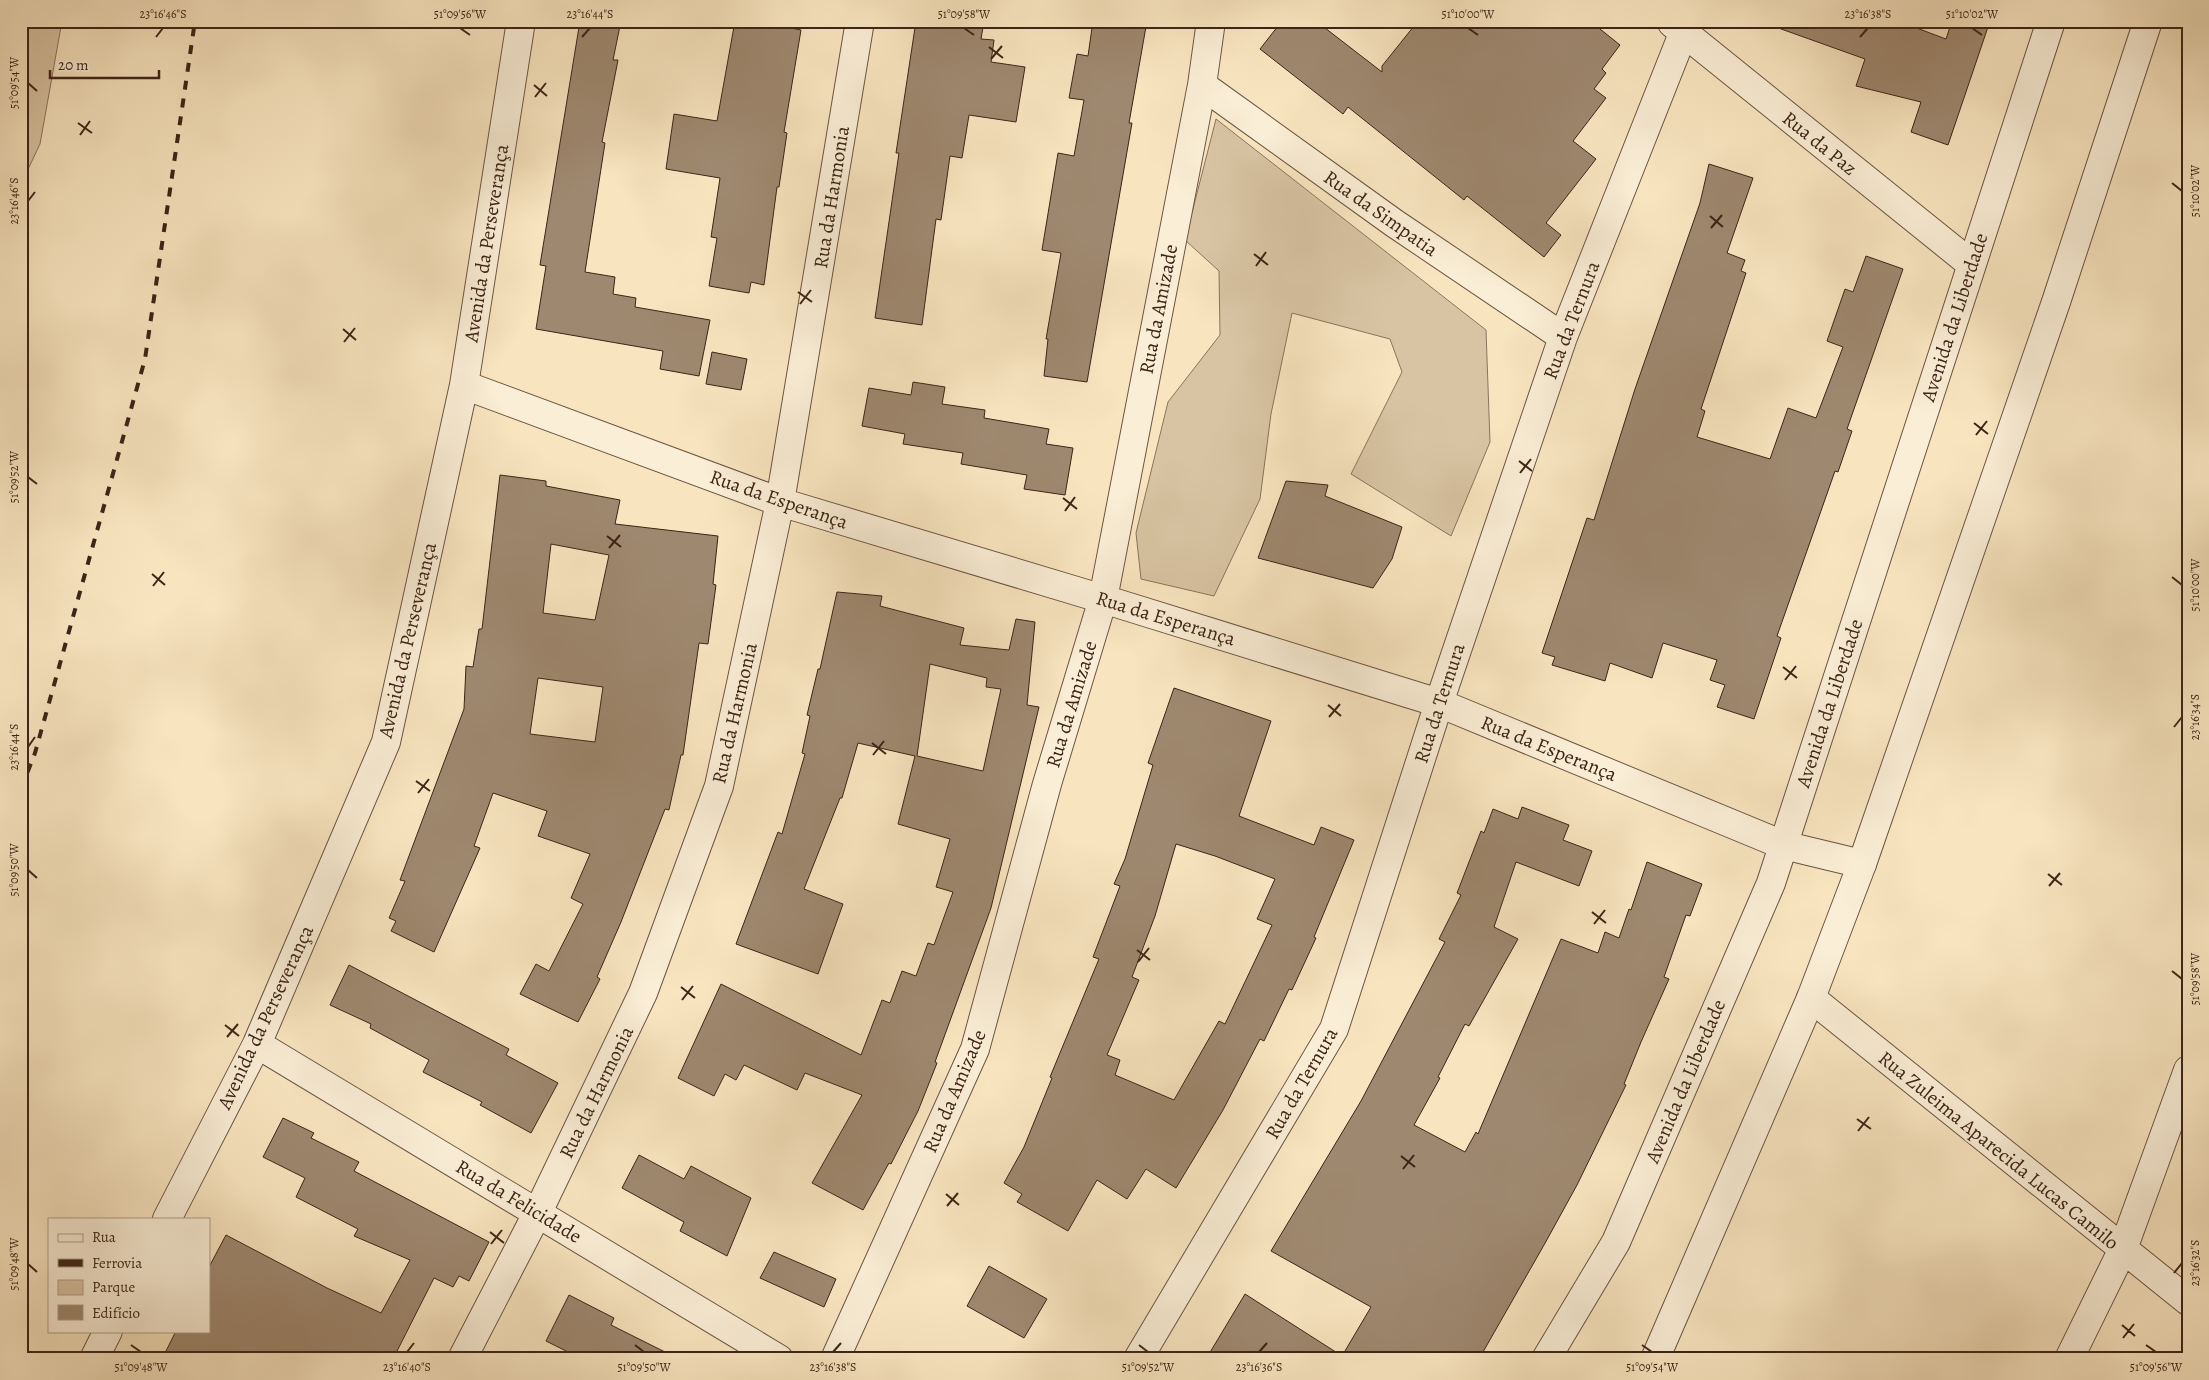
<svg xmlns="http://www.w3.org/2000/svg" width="2209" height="1380" viewBox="0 0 2209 1380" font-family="Alegreya,serif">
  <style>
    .green { fill: #d8c4a3; stroke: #8a745d }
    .building { fill: #9e886f; stroke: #3d2417; fill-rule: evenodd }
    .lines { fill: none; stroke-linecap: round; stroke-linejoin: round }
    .minor-casing { stroke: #6c5441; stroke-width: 30 }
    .tertiary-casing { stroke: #6c5441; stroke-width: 30 }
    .minor { stroke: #faeed6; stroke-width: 28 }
    .tertiary { stroke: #faeed6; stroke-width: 28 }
    .rail { stroke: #3d2417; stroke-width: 4; stroke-dasharray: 9 9; stroke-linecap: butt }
    .ticks { fill: none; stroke: #3d2417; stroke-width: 2 }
    .labels { text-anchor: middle; stroke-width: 4; stroke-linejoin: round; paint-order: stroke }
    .street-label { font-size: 20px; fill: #3d2417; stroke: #faeed6 }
    .neatline { fill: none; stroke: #3d2417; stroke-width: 2 }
    .ticks-label { font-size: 12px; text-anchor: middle; fill: #3d2417 }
  </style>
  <rect width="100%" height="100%" fill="#f8e5c0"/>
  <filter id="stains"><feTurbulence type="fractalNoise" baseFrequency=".004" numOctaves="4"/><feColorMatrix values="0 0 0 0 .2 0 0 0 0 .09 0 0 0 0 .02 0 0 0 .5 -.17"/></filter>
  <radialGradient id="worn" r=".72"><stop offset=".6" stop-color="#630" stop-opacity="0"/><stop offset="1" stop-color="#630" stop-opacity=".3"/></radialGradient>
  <path class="green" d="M 21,21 L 62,21 L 40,144 L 21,184 Z
    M 1216,119 L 1486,330 L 1490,442 L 1451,536 L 1351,474 L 1402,372 L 1390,339 L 1292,313 L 1271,414 L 1260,499 L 1214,596 L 1141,579 L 1136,533 L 1168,402 L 1220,335 L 1219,271 L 1185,240 Z"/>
  <path class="building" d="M 580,21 L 621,21 L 613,60 L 618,60 L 602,142 L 605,143 L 585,272 L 615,277 L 613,294 L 636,298 L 635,307 L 710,320 L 699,376 L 660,369 L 663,351 L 536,329 L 546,266 L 540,265 Z
    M 735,21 L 787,21 L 786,27 L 801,30 L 784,132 L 787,133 L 779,187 L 777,187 L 764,285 L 751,282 L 749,293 L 709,286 L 717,238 L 711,237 L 720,178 L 666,169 L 674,114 L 717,121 Z
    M 916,21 L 984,21 L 981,39 L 994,40 L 991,62 L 1025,67 L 1016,122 L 969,115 L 962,158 L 950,156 L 941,220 L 936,219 L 922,325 L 875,318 L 899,153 L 896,153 Z
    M 1093,21 L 1147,21 L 1129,123 L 1132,123 L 1087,382 L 1044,376 L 1048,339 L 1046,339 L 1061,253 L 1042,250 L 1058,153 L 1074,156 L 1084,100 L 1069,98 L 1077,54 L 1088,56 Z
    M 1282,21 L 1316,21 L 1382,72 L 1382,66 L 1418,21 L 1590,21 L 1620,45 L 1602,69 L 1606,73 L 1594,89 L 1606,98 L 1573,141 L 1596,159 L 1546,223 L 1561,235 L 1544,257 L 1467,196 L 1464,200 L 1348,107 L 1343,114 L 1260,49 Z
    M 1771,21 L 1898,21 L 1946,39 L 1952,21 L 1990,21 L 1948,145 L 1911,132 L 1921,102 L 1856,86 L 1865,59 L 1770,25 Z
    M 1709,164 L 1753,178 L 1727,253 L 1745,260 L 1741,271 L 1746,273 L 1701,409 L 1705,411 L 1697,437 L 1770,459 L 1788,408 L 1816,418 L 1843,347 L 1827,341 L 1845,289 L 1853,292 L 1866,256 L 1903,269 L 1847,429 L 1852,431 L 1838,472 L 1835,471 L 1777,636 L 1781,638 L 1754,719 L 1717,707 L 1725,685 L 1710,680 L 1717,660 L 1663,643 L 1652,678 L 1610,663 L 1605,681 L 1552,665 L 1555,657 L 1542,653 L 1587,518 L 1594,520 L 1635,389 L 1700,203 Z
    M 712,352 L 747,359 L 741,390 L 706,384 Z
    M 913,382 L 945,387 L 942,404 L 985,410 L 984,418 L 1049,429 L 1046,444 L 1073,448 L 1065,495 L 1024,489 L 1027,475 L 961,464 L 963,453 L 903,444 L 905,434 L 862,426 L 869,388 L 911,395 Z
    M 500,475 L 546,481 L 546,486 L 620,500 L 615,524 L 718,536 L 713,584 L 716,585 L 708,644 L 699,643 L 683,755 L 681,755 L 669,810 L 665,809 L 621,922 L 597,977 L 600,979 L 578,1022 L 520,994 L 536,964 L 549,971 L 583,904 L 571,898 L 590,854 L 538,836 L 547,811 L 493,793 L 474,846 L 480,848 L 434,952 L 391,931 L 396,921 L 389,918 L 405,881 L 400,880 L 464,709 L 466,666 L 473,667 L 479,629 L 482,629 ZM 551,544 L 609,555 L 595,620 L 543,613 ZM 538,678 L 603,687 L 595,742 L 530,734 Z
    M 1286,481 L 1328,485 L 1325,496 L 1402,527 L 1392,559 L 1373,588 L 1258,558 Z
    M 837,592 L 882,596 L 880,606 L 964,628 L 960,645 L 1009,650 L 1016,619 L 1035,622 L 1027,705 L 1039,707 L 991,908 L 935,1062 L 937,1063 L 918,1111 L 891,1164 L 889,1163 L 863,1210 L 812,1183 L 862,1095 L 805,1073 L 797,1090 L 744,1065 L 736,1080 L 725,1074 L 714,1096 L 678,1078 L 721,984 L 861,1055 L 882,1000 L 890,1003 L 902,971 L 916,976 L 928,943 L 934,945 L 953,892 L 936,887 L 950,839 L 898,824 L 915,756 L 858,743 L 842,798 L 840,798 L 804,889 L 843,904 L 818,974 L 736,944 L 778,832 L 782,834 L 805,754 L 802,753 L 810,716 L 807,715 L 818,669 L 820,669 ZM 930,664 L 987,678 L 986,687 L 1001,689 L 983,771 L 917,756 Z
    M 1174,688 L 1271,721 L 1239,816 L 1314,845 L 1321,827 L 1354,840 L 1314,937 L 1316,938 L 1292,990 L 1289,989 L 1264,1041 L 1260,1039 L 1223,1110 L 1176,1188 L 1146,1169 L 1127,1199 L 1097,1180 L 1068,1231 L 1017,1202 L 1022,1194 L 1004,1183 L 1024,1147 L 1052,1078 L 1050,1077 L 1099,959 L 1093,957 L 1120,886 L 1114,884 L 1125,859 L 1153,765 L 1148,763 ZM 1176,844 L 1215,856 L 1275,879 L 1257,919 L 1272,925 L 1225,1024 L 1219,1021 L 1174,1100 L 1115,1075 L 1120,1060 L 1107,1055 L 1139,980 L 1132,977 L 1155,916 Z
    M 1522,807 L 1569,825 L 1563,840 L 1592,851 L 1579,886 L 1516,862 L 1494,927 L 1518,939 L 1469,1026 L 1465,1024 L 1438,1077 L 1440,1078 L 1414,1125 L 1465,1152 L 1476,1132 L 1478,1134 L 1561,939 L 1598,953 L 1605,932 L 1619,938 L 1629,909 L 1631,910 L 1647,862 L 1702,884 L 1690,916 L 1686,915 L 1664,977 L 1669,979 L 1641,1042 L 1624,1084 L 1626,1085 L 1577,1185 L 1544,1245 L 1479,1359 L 1206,1359 L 1245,1294 L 1342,1356 L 1371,1307 L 1271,1251 L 1361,1101 L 1445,942 L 1439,939 L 1461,895 L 1457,893 L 1481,831 L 1484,833 L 1493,809 L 1518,819 Z
    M 349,965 L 509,1049 L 506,1055 L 558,1083 L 531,1133 L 480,1105 L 482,1102 L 423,1072 L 429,1060 L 370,1028 L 371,1024 L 330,1005 Z
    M 283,1118 L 314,1133 L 311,1138 L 359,1162 L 354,1171 L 489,1242 L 469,1281 L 459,1276 L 453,1287 L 434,1278 L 393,1359 L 162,1359 L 176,1331 L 209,1331 L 209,1267 L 226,1235 L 327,1288 L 381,1313 L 410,1260 L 354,1236 L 358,1229 L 296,1197 L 305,1178 L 263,1157 Z
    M 639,1155 L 684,1179 L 691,1166 L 751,1198 L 727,1256 L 680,1231 L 684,1222 L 622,1188 Z
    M 774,1252 L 836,1279 L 824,1307 L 760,1278 Z
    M 989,1266 L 1047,1299 L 1024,1338 L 967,1306 Z
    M 569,1295 L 614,1318 L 611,1325 L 679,1359 L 582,1359 L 546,1341 Z"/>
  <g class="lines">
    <defs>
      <path id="minor" d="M 1672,23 L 1971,264
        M 1202,85 L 1394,223 L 1563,337
        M 464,385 L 780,502 L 1103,599 L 1439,703 L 1783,845 L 1862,864
        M 1811,998 L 2188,1301
        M 257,1044 L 779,1359
        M 167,1219 L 257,1044 L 386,742 L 464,385 L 521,21
        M 94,1359 L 108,1331
        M 462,1359 L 538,1212 L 643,993 L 719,786 L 780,502 L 860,21
        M 835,1359 L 975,1049 L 1047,784 L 1103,599 L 1202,85 L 1211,21
        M 1138,1359 L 1334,1029 L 1439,703 L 1563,337 L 1688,21
        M 2069,1359 L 2123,1249 L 2188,1070"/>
      <path id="tertiary" d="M 1546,1359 L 1616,1242 L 1771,883 L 2051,21
        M 1655,1359 L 1811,998 L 1862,864 L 2056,302 L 2148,21"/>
    </defs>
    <use href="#minor" class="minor-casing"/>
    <use href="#tertiary" class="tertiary-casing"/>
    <use href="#minor" class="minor"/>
    <use href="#tertiary" class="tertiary"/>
    <path class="rail" d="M 21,789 L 35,753 L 145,359 L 195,21"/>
  </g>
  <path class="ticks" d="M 460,28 L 470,35M 964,28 L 974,35M 1468,28 L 1478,35M 1972,28 L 1982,35M 156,37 L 163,28M 582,37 L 590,28M 1860,37 L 1868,28M 989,47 L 1003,58M 991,59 L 1002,46M 28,83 L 37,91M 534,85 L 547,96M 535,97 L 546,83M 78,123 L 92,133M 80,135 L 90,121M 2172,183 L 2182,191M 28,201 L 35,192M 1710,216 L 1723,227M 1711,228 L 1722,215M 1254,254 L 1268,265M 1256,266 L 1266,252M 798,292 L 812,302M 800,304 L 811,290M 343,329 L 356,340M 344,342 L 355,328M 1974,423 L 1988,434M 1976,435 L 1987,421M 1519,461 L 1532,471M 1520,473 L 1531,459M 28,477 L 37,484M 1063,498 L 1077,509M 1065,511 L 1075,497M 607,536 L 621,547M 609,548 L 620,535M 152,574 L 165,585M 2172,577 L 2182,585M 153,586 L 164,572M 1783,667 L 1797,678M 1785,680 L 1796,666M 1328,705 L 1341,716M 1329,717 L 1340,704M 2174,727 L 2182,717M 872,743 L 886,754M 28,747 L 35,737M 873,755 L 884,741M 416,781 L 430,791M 418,793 L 429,779M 28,870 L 37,878M 2048,874 L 2062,885M 2049,886 L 2060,873M 1592,912 L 1606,923M 1594,924 L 1605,910M 1137,950 L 1150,960M 1138,962 L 1149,948M 2172,971 L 2182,979M 681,987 L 695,998M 682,1000 L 693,986M 225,1025 L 239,1036M 227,1037 L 238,1024M 1857,1119 L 1871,1129M 1858,1131 L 1869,1117M 1401,1156 L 1415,1167M 1403,1169 L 1414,1155M 946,1194 L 959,1205M 947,1206 L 958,1193M 490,1232 L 504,1243M 491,1244 L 502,1230M 28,1264 L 37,1272M 2174,1273 L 2182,1263M 2122,1325 L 2135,1336M 2123,1338 L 2134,1324M 131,1345 L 141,1352M 635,1345 L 644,1352M 1139,1345 L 1148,1352M 1642,1345 L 1652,1352M 2146,1345 L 2156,1352M 407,1352 L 414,1343M 833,1352 L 841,1343M 1259,1352 L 1267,1343"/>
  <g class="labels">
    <g class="street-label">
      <text transform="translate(1820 143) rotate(39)" y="7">Rua da Paz</text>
      <text transform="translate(831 197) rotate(-81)" y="7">Rua da Harmonia</text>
      <text transform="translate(1381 213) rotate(35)" y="7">Rua da Simpatia</text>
      <text transform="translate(486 243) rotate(-81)" y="7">Avenida da Perseverança</text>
      <text transform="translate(1158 309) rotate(-79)" y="7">Rua da Amizade</text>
      <text transform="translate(1954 317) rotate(-72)" y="7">Avenida da Liberdade</text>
      <text transform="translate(1571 320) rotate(-69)" y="7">Rua da Ternura</text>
      <text transform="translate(779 499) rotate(19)" y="7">Rua da Esperança</text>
      <text transform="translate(1166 618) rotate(17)" y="7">Rua da Esperança</text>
      <text transform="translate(407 640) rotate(-77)" y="7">Avenida da Perseverança</text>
      <text transform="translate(1439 703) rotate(-72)" y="7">Rua da Ternura</text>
      <text transform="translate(1829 703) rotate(-72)" y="7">Avenida da Liberdade</text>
      <text transform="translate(1071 704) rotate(-73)" y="7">Rua da Amizade</text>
      <text transform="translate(734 713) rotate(-77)" y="7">Rua da Harmonia</text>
      <text transform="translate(1549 748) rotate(22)" y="7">Rua da Esperança</text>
      <text transform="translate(265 1017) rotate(-65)" y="7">Avenida da Perseverança</text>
      <text transform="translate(1685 1081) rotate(-67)" y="7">Avenida da Liberdade</text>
      <text transform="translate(1301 1083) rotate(-60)" y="7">Rua da Ternura</text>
      <text transform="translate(954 1091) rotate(-67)" y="7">Rua da Amizade</text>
      <text transform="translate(596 1092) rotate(-64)" y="7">Rua da Harmonia</text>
      <text transform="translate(1999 1150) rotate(39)" y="7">Rua Zuleima Aparecida Lucas Camilo</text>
      <text transform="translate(519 1201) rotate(31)" y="7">Rua da Felicidade</text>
    </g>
  </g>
  <rect width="2209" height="1380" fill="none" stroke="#f8e5c0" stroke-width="55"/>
  <rect x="48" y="1218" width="162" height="115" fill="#faeed6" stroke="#ae9d8a"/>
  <rect x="58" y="1234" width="25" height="8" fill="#faeed6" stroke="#ae9d8a"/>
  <text x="92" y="1242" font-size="15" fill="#3d2417">Rua</text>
  <rect x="58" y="1259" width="25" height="8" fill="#3d2417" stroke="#ae9d8a"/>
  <text x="92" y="1268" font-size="15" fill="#3d2417">Ferrovia</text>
  <rect x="58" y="1280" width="25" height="15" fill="#d8c4a3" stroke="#ae9d8a"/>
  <text x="92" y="1292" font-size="15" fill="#3d2417">Parque</text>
  <rect x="58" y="1305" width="25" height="15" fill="#9e886f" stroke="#ae9d8a"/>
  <text x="92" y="1318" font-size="15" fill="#3d2417">Edifício</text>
  <path d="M50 70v8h109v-8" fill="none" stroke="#3d2417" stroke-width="2.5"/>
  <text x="58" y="70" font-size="15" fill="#3d2417" stroke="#faeed6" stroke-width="4" paint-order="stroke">20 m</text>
  <rect x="28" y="28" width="2154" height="1324" class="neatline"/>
  <g class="ticks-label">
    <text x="163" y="18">23°16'46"S</text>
    <text x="460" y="18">51°09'56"W</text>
    <text x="590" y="18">23°16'44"S</text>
    <text x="964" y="18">51°09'58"W</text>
    <text x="1468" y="18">51°10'00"W</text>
    <text x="1868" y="18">23°16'38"S</text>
    <text x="1972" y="18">51°10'02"W</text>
    <text transform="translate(14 83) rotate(-90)" y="4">51°09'54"W</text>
    <text transform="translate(2195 191) rotate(-90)" y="4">51°10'02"W</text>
    <text transform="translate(14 201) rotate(-90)" y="4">23°16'46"S</text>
    <text transform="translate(14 477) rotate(-90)" y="4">51°09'52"W</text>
    <text transform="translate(2195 585) rotate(-90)" y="4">51°10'00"W</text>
    <text transform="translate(2195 717) rotate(-90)" y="4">23°16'34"S</text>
    <text transform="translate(14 747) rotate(-90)" y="4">23°16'44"S</text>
    <text transform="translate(14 870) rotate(-90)" y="4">51°09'50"W</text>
    <text transform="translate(2195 979) rotate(-90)" y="4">51°09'58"W</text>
    <text transform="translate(2195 1263) rotate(-90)" y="4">23°16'32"S</text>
    <text transform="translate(14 1264) rotate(-90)" y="4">51°09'48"W</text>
    <text x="141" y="1371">51°09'48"W</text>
    <text x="407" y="1371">23°16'40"S</text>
    <text x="644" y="1371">51°09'50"W</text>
    <text x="833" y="1371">23°16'38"S</text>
    <text x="1148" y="1371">51°09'52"W</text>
    <text x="1259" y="1371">23°16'36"S</text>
    <text x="1652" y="1371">51°09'54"W</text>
    <text x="2156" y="1371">51°09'56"W</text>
  </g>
  <rect width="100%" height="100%" filter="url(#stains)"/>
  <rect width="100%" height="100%" fill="url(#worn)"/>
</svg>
